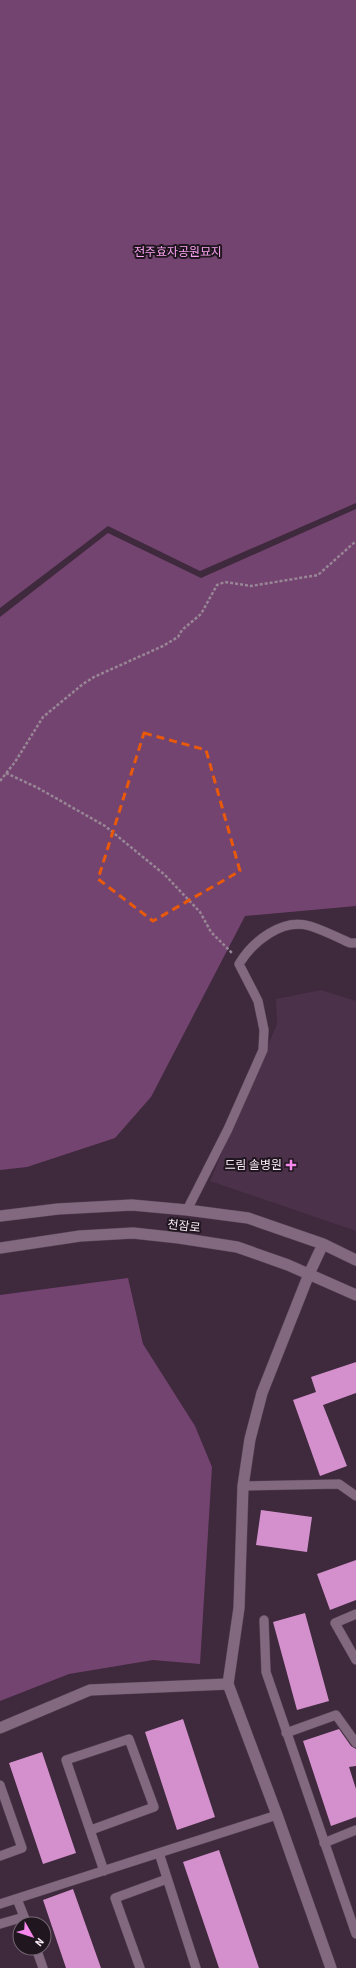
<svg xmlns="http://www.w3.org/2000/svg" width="356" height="1968" viewBox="0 0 356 1968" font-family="'Source Sans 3','Noto Sans KR',sans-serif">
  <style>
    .built { fill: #4c314a }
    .green { fill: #744470 }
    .building { fill: #d390cc }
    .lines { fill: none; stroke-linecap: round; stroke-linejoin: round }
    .service-casing { stroke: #574556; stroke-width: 10 }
    .minor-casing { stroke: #574556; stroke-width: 12 }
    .tertiary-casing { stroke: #574556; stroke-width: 12 }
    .path { stroke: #988696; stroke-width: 2.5; stroke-dasharray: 3 2; stroke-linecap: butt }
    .service { stroke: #82697f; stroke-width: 9 }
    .minor { stroke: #82697f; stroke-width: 11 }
    .tertiary { stroke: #82697f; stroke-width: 11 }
    .marked { fill: none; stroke: #e8590c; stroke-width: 3; stroke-dasharray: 8 5; stroke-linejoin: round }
    .poi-dot { fill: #f688ed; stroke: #20161f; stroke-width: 1.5 }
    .labels { text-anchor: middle; stroke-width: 4; stroke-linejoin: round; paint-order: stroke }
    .park-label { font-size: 12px; fill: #f9a2f0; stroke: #20161f }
    .poi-label { font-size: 12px; fill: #f7e9f5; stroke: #20161f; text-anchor: end }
    .street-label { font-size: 12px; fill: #f7e9f5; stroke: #20161f }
  </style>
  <rect width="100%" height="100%" fill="#3f293d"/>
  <path class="built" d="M 321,990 L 356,1001 L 356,1231 L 210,1181 L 277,1024 L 276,999 Z"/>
  <path class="green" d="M 0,0 L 356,0 L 356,503 L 200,571 L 108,526 L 0,608 Z
    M 356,509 L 356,906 L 245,916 L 151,1097 L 115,1138 L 27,1167 L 0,1170 L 0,617 L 108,533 L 201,578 Z
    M 128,1278 L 143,1344 L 195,1426 L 212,1467 L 200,1664 L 153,1660 L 69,1674 L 0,1701 L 0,1295 Z"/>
  <path class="building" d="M 356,1362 L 356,1393 L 323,1405 L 347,1466 L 320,1476 L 293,1400 L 316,1392 L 311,1377 Z
    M 261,1510 L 312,1517 L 307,1552 L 256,1545 Z
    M 356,1560 L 356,1600 L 330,1610 L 317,1574 Z
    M 305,1613 L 329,1701 L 297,1710 L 273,1622 Z
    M 183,1719 L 215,1817 L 177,1830 L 145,1732 Z
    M 339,1729 L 351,1746 L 356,1749 L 356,1766 L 349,1767 L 356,1789 L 356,1817 L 331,1826 L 303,1741 Z
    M 42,1752 L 76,1853 L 43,1864 L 9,1763 Z
    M 219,1850 L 259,1968 L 219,1968 L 183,1862 Z
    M 73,1889 L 101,1968 L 66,1968 L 43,1900 Z"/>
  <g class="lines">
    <defs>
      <path id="service" d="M 187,1210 L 228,1129 L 263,1050 L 264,1030 L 258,1001 L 239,964 C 253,941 282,918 310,926 C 323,930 337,937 350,943 L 356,943
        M 243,1486 L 339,1484 L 356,1496
        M 356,1614 L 335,1623 L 356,1660
        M 264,1620 L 266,1672 L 356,1934
        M 286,1733 L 336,1715 L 356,1743
        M 0,1785 L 22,1848 L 0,1856
        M 91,1830 L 154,1807 L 129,1739 L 66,1760 L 104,1871
        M 324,1843 L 356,1830
        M 159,1853 L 196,1968
        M 17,1899 L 27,1924
        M 0,1904 L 277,1815
        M 0,1924 L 24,1917
        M 36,1948 L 43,1968
        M 140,1968 L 115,1898 L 167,1879"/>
      <path id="minor" d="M 0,1728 L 90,1690 L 228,1684"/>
      <path id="tertiary" d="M 0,1216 L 58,1209 L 132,1205 L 187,1210 L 248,1218 L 323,1244 L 356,1260
        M 323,1244 L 309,1274 L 262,1393 L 250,1439 L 243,1486 L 239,1608 L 228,1684 L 277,1815 L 331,1968
        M 0,1248 L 80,1236 L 133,1233 L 179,1238 L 237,1247 L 288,1265 L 356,1295"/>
    </defs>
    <use href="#service" class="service-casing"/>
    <use href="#minor" class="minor-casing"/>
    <use href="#tertiary" class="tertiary-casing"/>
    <path class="path" d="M 6,773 L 38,788 L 105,826 L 165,875 L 200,912 L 211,932 L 232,953
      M 0,781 L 15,762 L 43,717 L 83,684 L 94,677 L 163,646 L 178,637 L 182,630 L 201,614 L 217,585 L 225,582 L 251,586 L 318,575 L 356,541"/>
    <use href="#service" class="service"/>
    <use href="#minor" class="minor"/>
    <use href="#tertiary" class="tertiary"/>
  </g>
  <path class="marked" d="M 144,733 L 206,750 L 240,871 L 153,921 L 98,879 Z"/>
  <path class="poi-dot" d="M289 1159h4v4h4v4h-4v4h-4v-4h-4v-4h4z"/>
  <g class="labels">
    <g class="park-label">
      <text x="178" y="256">전주효자공원묘지</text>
    </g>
    <g class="poi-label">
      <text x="282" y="1169">드림 솔병원</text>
    </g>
    <g class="street-label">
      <text transform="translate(184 1226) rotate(7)" y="4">천잠로</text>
    </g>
  </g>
  <g transform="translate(32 1936) rotate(129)"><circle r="19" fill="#20161f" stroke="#766a75"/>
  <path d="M0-3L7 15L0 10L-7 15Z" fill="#f688ed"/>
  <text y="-6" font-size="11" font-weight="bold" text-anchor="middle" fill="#f7e9f5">N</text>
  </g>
</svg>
